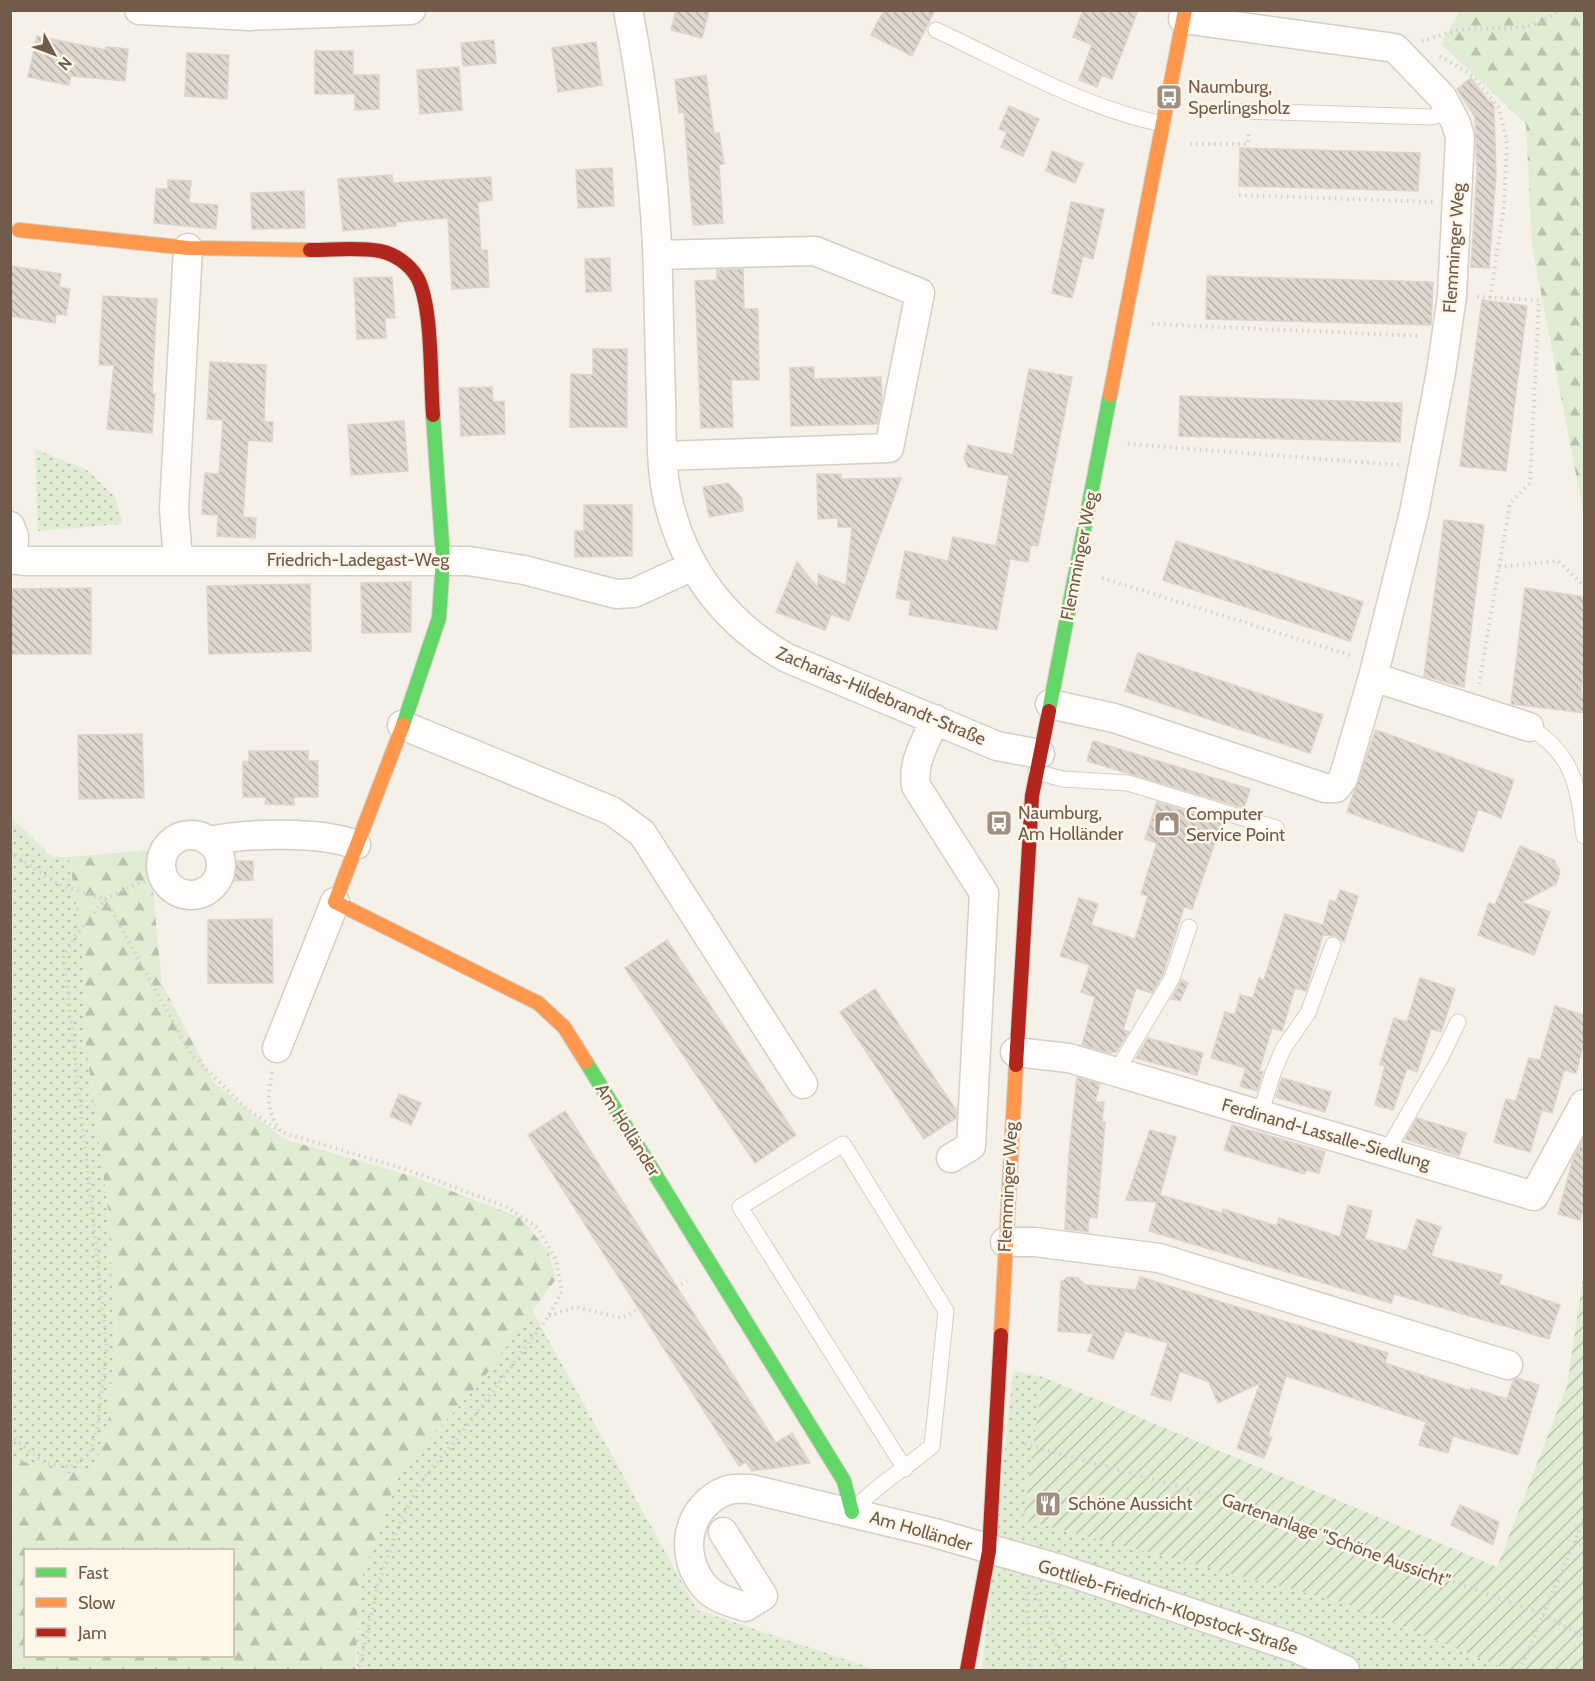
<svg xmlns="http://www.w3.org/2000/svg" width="1595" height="1681" viewBox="0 0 1595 1681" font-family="Cabin,sans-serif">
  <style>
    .grass { fill: url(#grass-dots) }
    .forest { fill: url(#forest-firs); fill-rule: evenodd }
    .garden { fill: url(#garden-furrows) }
    .building { fill: url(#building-back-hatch); stroke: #ddd5cb; stroke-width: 1.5 }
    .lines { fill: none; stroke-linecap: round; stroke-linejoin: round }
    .lane-casing { stroke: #d4cec7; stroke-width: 17 }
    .street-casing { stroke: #d4cec7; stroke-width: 31 }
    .fast-casing { stroke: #d3cdc4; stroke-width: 16 }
    .slow-casing { stroke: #d3cdc4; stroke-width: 16 }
    .jam-casing { stroke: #d3cdc4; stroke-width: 16 }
    .path { stroke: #d6d0ca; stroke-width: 4; stroke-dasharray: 1.5 4.5; stroke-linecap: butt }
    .lane { stroke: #fefdfc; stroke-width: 15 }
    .street { stroke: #fefdfc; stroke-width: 28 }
    .fast { stroke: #63d668; stroke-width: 14 }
    .slow { stroke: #ff974d; stroke-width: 14 }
    .jam { stroke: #b3261e; stroke-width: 14 }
    .labels { text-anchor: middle; stroke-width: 5; stroke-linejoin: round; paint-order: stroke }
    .poi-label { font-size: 18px; fill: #715b4b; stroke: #fef7e9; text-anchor: start }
    .street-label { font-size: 18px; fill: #715b4b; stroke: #fef7e9 }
  </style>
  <defs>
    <pattern id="grass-dots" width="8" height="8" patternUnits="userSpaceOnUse" patternTransform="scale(1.5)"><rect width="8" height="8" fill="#e0ecd4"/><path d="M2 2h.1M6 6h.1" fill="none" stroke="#bac2ae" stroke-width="1.8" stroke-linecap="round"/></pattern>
    <pattern id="forest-firs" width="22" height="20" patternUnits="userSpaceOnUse" patternTransform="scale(1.5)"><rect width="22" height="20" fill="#e0ecd4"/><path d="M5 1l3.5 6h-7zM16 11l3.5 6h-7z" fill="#bac2ae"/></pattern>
    <pattern id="garden-furrows" width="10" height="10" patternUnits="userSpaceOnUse" patternTransform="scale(1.5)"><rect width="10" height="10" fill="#e0ecd4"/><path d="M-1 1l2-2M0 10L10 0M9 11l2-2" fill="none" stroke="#bac2ae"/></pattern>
    <pattern id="building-back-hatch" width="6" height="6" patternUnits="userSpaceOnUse" patternTransform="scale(1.5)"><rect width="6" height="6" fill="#ded7ce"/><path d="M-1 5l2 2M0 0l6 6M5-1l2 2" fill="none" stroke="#b8b1a9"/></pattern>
  </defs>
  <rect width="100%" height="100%" fill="#f5f1e8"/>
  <path class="grass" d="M 35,449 L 87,470 L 115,497 L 123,524 L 38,531 Z
    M 10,816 L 52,857 L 69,857 L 83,950 L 84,1031 L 108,1208 L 115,1338 L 109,1417 L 95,1468 L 65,1474 L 11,1458 Z
    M 532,1310 L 697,1610 L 877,1670 L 367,1670 L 357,1666 L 358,1588 L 401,1468 L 477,1387 Z
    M 1013,1371 L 1043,1377 L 1023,1520 L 1345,1603 L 1509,1670 L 982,1670 Z"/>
  <path class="forest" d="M 1460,11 L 1584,11 L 1584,516 L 1532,246 L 1526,124 L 1441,44 Z
    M 149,850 L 162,984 L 214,1083 L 284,1139 L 415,1177 L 521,1218 L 548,1251 L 556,1279 L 477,1387 L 401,1468 L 358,1588 L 356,1670 L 11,1670 L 11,1458 L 65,1474 L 95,1468 L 109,1417 L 115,1338 L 108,1208 L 84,1031 L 83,950 L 69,857 ZM 26,1550 L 232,1550 L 232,1656 L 26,1656 Z"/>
  <path class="garden" d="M 1584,1271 L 1584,1670 L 1509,1670 L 1345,1603 L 1023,1520 L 1043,1377 L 1497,1567 L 1567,1386 Z"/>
  <path class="building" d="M 676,10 L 709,10 L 702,38 L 671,30 Z
    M 884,10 L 935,10 L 912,56 L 871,35 Z
    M 1083,10 L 1138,10 L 1112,79 L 1102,75 L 1097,87 L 1079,80 L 1092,45 L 1073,37 Z
    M 37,36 L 106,50 L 106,47 L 128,49 L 125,81 L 71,76 L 69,85 L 28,77 Z
    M 494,40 L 496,63 L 463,66 L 461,43 Z
    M 596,42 L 602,85 L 558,92 L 552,48 Z
    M 315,51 L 353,51 L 353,75 L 379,75 L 379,109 L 355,110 L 355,94 L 315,94 Z
    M 187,53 L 229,55 L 227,99 L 185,96 Z
    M 459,67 L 462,110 L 420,114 L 417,70 Z
    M 706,75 L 714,134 L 719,133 L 724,164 L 719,165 L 723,223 L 693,225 L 684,112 L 679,113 L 675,80 Z
    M 1471,78 L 1489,102 L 1492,102 L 1494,108 L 1496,175 L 1489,268 L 1471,267 L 1477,172 L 1475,117 L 1457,89 Z
    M 1009,106 L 1039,119 L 1023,156 L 1001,147 L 1007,132 L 999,129 Z
    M 1240,148 L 1420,153 L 1418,191 L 1239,186 Z
    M 1052,151 L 1083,164 L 1075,183 L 1046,171 Z
    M 612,168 L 614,206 L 578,208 L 576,170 Z
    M 392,175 L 393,183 L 491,177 L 492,200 L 478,202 L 481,250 L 487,250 L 489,287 L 452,289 L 448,218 L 396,222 L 396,226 L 343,231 L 338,179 Z
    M 168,180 L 191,181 L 189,203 L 218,205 L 216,229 L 154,223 L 156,189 L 168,189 Z
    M 304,191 L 305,228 L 252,229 L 251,193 Z
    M 1071,202 L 1104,209 L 1093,259 L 1083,256 L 1072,298 L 1052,293 Z
    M 610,258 L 611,291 L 586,292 L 585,259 Z
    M 10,266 L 61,274 L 59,287 L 70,289 L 66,315 L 56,314 L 55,323 L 10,316 Z
    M 743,269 L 744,309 L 758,309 L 759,380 L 731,380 L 733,427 L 701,428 L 695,281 L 717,280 L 717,270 Z
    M 1207,276 L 1433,282 L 1431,325 L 1206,319 Z
    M 392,277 L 395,318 L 385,318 L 386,338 L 357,339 L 354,278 Z
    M 103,296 L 157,299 L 152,394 L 155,394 L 152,433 L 107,429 L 114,365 L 99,365 Z
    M 1482,300 L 1527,306 L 1506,471 L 1460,466 Z
    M 593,349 L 627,349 L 627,427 L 570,427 L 571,374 L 593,375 Z
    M 210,362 L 266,365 L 264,422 L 273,422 L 272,442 L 248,440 L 243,517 L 256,518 L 255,538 L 217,536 L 218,515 L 202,514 L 205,473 L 219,474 L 223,420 L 207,419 Z
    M 814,367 L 814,379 L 881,377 L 882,401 L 877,424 L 791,426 L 790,368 Z
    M 1029,369 L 1072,377 L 1038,546 L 1031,545 L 1028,562 L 1010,559 L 997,630 L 909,615 L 911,601 L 896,598 L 905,551 L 948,561 L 953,537 L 996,546 L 1009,476 L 968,467 L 964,458 L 968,445 L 1013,455 Z
    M 492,387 L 493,402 L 504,401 L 505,434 L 461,436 L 459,388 Z
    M 1180,396 L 1402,403 L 1400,442 L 1179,436 Z
    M 404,421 L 408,471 L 351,475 L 348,425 Z
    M 817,474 L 841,474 L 841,479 L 901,478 L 849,621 L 831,614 L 825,630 L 776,612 L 797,562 L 818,588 L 818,574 L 846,585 L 852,527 L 838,527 L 838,518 L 818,519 Z
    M 728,483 L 742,498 L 743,511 L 709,517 L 703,487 Z
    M 584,505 L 632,505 L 632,556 L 575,557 L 575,531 L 584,531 Z
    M 1444,520 L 1484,525 L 1464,687 L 1424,676 Z
    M 1176,541 L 1363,602 L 1350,641 L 1163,580 Z
    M 411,582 L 411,632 L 362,633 L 361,583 Z
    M 310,584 L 311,651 L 209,654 L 207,586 Z
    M 91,588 L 91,654 L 10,654 L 10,589 Z
    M 1525,588 L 1584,597 L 1584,663 L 1581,693 L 1584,693 L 1584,713 L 1511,704 Z
    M 1138,653 L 1323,715 L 1310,753 L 1125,691 Z
    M 1376,730 L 1514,780 L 1501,818 L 1478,809 L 1463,852 L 1347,812 Z
    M 142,734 L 144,798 L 79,799 L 78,735 Z
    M 1093,741 L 1250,789 L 1244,808 L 1087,761 Z
    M 249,751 L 308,751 L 308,761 L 318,761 L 318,797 L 294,797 L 294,805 L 265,804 L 266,797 L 243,797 L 243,762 L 249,761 Z
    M 1157,802 L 1222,822 L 1192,909 L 1184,907 L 1163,974 L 1152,993 L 1136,988 L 1123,1030 L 1129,1032 L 1116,1052 L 1109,1053 L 1082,1045 L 1095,997 L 1081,992 L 1090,965 L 1060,956 L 1079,898 L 1098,904 L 1091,925 L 1135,939 L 1148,896 L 1141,894 L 1157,843 L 1145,839 Z
    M 1520,846 L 1554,860 L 1560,872 L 1556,884 L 1522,902 L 1550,912 L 1534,955 L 1478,935 L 1489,903 L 1495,905 Z
    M 229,861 L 253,861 L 253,880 L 229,881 Z
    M 1340,890 L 1358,896 L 1344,942 L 1336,936 L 1323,935 L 1306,991 L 1295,988 L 1282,1031 L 1272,1028 L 1259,1071 L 1263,1072 L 1257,1091 L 1240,1086 L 1246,1068 L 1211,1058 L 1225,1012 L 1235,1015 L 1240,995 L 1253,998 L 1259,978 L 1264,980 L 1285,914 L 1323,925 L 1330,900 L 1336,902 Z
    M 272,919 L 273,983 L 208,983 L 208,920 Z
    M 667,940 L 796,1135 L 755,1163 L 625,968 Z
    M 1420,978 L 1455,989 L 1441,1032 L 1431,1029 L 1417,1072 L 1407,1068 L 1393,1110 L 1375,1105 L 1385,1066 L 1380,1065 L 1394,1018 L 1407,1022 Z
    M 1182,980 L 1188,983 L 1180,1001 L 1171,999 Z
    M 875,989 L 956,1110 L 956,1118 L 924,1139 L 840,1012 Z
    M 1555,1006 L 1584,1015 L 1584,1043 L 1576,1073 L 1564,1070 L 1552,1113 L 1542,1110 L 1530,1152 L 1494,1142 L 1506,1099 L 1516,1101 L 1529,1058 L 1540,1060 Z
    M 1148,1038 L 1203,1053 L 1197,1075 L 1136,1058 Z
    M 1077,1077 L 1100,1084 L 1095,1102 L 1104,1102 L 1102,1122 L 1105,1122 L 1097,1218 L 1089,1217 L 1088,1232 L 1065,1229 L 1069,1154 Z
    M 1282,1078 L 1331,1092 L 1325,1112 L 1276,1097 Z
    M 399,1094 L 421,1103 L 411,1125 L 390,1116 Z
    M 565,1111 L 776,1443 L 792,1433 L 810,1463 L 752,1471 L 746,1462 L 739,1466 L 528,1135 Z
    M 1417,1118 L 1466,1133 L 1459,1156 L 1405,1139 Z
    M 1232,1125 L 1325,1152 L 1319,1173 L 1307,1170 L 1304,1174 L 1224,1150 Z
    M 1150,1130 L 1176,1137 L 1160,1195 L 1222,1213 L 1223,1209 L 1277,1226 L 1279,1218 L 1340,1237 L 1348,1205 L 1372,1211 L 1365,1239 L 1407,1251 L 1417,1219 L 1441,1227 L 1431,1256 L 1502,1275 L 1499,1284 L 1560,1305 L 1549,1339 L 1394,1294 L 1391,1303 L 1149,1231 L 1157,1202 L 1126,1200 Z
    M 1583,1140 L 1584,1206 L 1580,1220 L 1558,1214 L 1573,1159 Z
    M 1068,1277 L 1078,1278 L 1086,1285 L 1136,1290 L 1140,1277 L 1388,1353 L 1385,1363 L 1470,1391 L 1471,1388 L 1507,1399 L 1513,1381 L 1517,1378 L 1539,1385 L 1518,1455 L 1453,1436 L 1448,1453 L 1419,1445 L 1426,1422 L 1286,1376 L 1268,1436 L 1272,1437 L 1264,1458 L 1237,1448 L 1260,1383 L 1218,1403 L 1209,1382 L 1180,1371 L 1171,1401 L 1151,1395 L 1168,1343 L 1125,1331 L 1113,1359 L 1088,1351 L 1093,1334 L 1058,1331 L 1061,1282 Z
    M 1460,1505 L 1499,1522 L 1493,1545 L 1451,1525 Z"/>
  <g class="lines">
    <defs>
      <path id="lane" d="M 936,30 C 1009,64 1084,108 1163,124
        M 1244,111 L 1431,117 L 1451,112
        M 1529,727 C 1574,754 1578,787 1584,836
        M 1036,772 L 1063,779 L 1128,783 L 1276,828
        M 1116,1072 L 1172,978 L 1189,927
        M 1260,1115 L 1273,1073 L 1283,1049 L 1308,1013 L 1333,945
        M 1387,1151 L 1441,1057 L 1458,1022
        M 852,1512 C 875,1486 906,1468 932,1446 L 946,1311 L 843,1144 L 740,1207 L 905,1469"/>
      <path id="street" d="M 139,10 L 249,16 L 411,10
        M 628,10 C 643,88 653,167 657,245 C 659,295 659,345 661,396 C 662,430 660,466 668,500 C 684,569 726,624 787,658 L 997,746 L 1040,754
        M 657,255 L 815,251 L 920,293 L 889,448 L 663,456
        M 10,526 L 14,536 L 13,559
        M 10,559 L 26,561 L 469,561 L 524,570 L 616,594 L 634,593 L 693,566
        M 178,560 L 174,509 L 188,248
        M 1373,677 L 1529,727
        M 1050,704 L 1114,718 L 1325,788 L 1336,788 L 1343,779 L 1373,677 L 1414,513 L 1441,372 L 1452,296 L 1460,137 L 1456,123 L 1442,97 L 1395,48 L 1183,19
        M 935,719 C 926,742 912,761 916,786 L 984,893 L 971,1146 L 951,1158
        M 402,725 L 612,811 L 642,833 L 803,1084
        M161 865a30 30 0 1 1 60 0a30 30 0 1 1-60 0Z
        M 210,841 C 246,833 322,831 356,845
        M 277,1048 L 335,902
        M 1015,1052 L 1069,1058 L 1534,1196 L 1584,1104
        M 1005,1242 L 1035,1242 L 1159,1258 L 1508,1365
        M 723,1532 L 763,1596 L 745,1607 C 731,1602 717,1599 707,1589 C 677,1558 685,1505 728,1490 C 735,1488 744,1489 751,1489 L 935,1533 L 1063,1570 L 1296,1648 L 1345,1670"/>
      <path id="fast" d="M 1049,711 L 1110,395
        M 403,725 L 439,618 L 443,559 L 433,415
        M 586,1062 L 844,1481 L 852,1512"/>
      <path id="slow" d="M 19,230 L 188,248 L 310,250
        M 1110,395 L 1185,10
        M 403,725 L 335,902 L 538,1003 L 564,1027 L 586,1062
        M 1001,1335 L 1016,1065"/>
      <path id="jam" d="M 310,250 C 333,250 358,247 380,251 C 395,254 409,264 417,277 C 433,306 430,380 433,415
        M 1016,1065 L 1032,796 L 1049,711
        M 967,1670 L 989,1551 L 1001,1335"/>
    </defs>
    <use href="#lane" class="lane-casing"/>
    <use href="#street" class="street-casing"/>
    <use href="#fast" class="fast-casing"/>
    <use href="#slow" class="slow-casing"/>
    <use href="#jam" class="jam-casing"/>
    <path class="path" d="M 1422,41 C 1437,37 1453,30 1469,29 C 1502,27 1531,34 1559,10
      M 1440,56 L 1473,76 L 1499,108 L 1507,143 L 1504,207 L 1490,298
      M 1190,144 L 1248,144 L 1249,131
      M 1239,195 L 1433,202
      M 1477,297 L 1539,300 L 1530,483 L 1510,503 L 1479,684
      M 1152,324 L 1420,336
      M 1128,444 L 1399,465
      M 1499,567 L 1558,561 L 1584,586
      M 1102,578 L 1353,656
      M 10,852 L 59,885 L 105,899 L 191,1054 L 246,1108 L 279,1131
      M 272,1072 C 268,1098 265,1108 281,1132 L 408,1170 L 507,1207 L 538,1228 L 556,1260 L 562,1292 L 548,1317 L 457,1439 L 423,1479 L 401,1520 L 378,1584 L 359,1670
      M 549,1316 L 575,1307 L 622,1318 L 687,1281
      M 10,1435 L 45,1463 L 71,1467 L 90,1453 L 97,1429 L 107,1348 L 64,957 L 76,935 L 105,899 L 162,873
      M 1025,1444 L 1234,1502 L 1542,1614 L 1584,1637
      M 1575,1541 L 1584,1547
      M 1026,1587 L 1031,1670
      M 1035,1588 L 1066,1670
      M 1520,1670 L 1584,1519"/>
    <use href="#lane" class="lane"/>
    <use href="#street" class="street"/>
    <use href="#fast" class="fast"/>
    <use href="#slow" class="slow"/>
    <use href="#jam" class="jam"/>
  </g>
  <defs>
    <symbol id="bus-square" viewBox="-11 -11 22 22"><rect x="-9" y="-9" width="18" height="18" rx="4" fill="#9f9082" stroke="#fef7e9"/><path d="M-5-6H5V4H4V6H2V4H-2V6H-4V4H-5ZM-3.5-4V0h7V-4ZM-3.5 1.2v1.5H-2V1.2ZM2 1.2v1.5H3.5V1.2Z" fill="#fff"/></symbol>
    <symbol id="shop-square" viewBox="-11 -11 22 22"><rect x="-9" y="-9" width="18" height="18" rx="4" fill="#9f9082" stroke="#fef7e9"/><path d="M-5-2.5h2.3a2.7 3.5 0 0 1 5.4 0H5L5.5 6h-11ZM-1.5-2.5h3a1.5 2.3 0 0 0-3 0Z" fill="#fff"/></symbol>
    <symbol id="restaurant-square" viewBox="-11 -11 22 22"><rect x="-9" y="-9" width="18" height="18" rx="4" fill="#9f9082" stroke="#fef7e9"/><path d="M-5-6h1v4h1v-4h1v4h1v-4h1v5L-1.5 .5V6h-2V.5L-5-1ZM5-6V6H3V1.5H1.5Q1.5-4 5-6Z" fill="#fff"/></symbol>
  </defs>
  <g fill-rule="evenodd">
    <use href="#bus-square" x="1154" y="82" width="30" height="30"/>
    <use href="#bus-square" x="984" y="808" width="30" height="30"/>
    <use href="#shop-square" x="1152" y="809" width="30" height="30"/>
    <use href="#restaurant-square" x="1033" y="1489" width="30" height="30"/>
  </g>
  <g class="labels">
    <g class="poi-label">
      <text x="1188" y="93">Naumburg,<tspan x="1188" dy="21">Sperlingsholz</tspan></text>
      <text x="1018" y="819">Naumburg,<tspan x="1018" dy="21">Am Holländer</tspan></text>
      <text x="1186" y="820">Computer<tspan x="1186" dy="21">Service Point</tspan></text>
      <text x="1068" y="1510">Schöne Aussicht</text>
    </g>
    <g class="street-label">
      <text transform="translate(1454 248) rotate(-86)" y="6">Flemminger Weg</text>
      <text transform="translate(1079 556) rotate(-79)" y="6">Flemminger Weg</text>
      <text x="358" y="566">Friedrich-Ladegast-Weg</text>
      <text transform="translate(881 696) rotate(23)" y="6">Zacharias-Hildebrandt-Straße</text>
      <text transform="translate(628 1130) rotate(58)" y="6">Am Holländer</text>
      <text transform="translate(1326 1134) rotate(16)" y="6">Ferdinand-Lassalle-Siedlung</text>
      <text transform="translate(1008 1187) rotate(-87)" y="6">Flemminger Weg</text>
      <text transform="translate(921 1531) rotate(16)" y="6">Am Holländer</text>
      <text transform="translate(1336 1540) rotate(20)" y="6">Gartenanlage "Schöne Aussicht"</text>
      <text transform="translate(1168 1607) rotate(18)" y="6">Gottlieb-Friedrich-Klopstock-Straße</text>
    </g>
  </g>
  <rect width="1595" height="1681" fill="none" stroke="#715b4b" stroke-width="24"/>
  <rect x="24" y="1549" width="210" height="108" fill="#fef7e9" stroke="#c6b9aa" stroke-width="1.5"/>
  <rect x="36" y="1568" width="30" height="9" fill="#63d668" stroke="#c6b9aa" stroke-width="1.5"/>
  <text x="78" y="1579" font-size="18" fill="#715b4b">Fast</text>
  <rect x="36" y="1598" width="30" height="9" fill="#ff974d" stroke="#c6b9aa" stroke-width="1.5"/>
  <text x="78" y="1609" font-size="18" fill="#715b4b">Slow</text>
  <rect x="36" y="1628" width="30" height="9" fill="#b3261e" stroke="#c6b9aa" stroke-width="1.5"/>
  <text x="78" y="1639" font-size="18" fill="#715b4b">Jam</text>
  <g transform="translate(54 54) rotate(131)" stroke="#fef7e9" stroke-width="4.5" paint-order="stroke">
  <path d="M0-4.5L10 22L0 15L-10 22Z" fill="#715b4b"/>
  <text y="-9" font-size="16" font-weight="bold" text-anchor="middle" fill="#715b4b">N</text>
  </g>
</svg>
